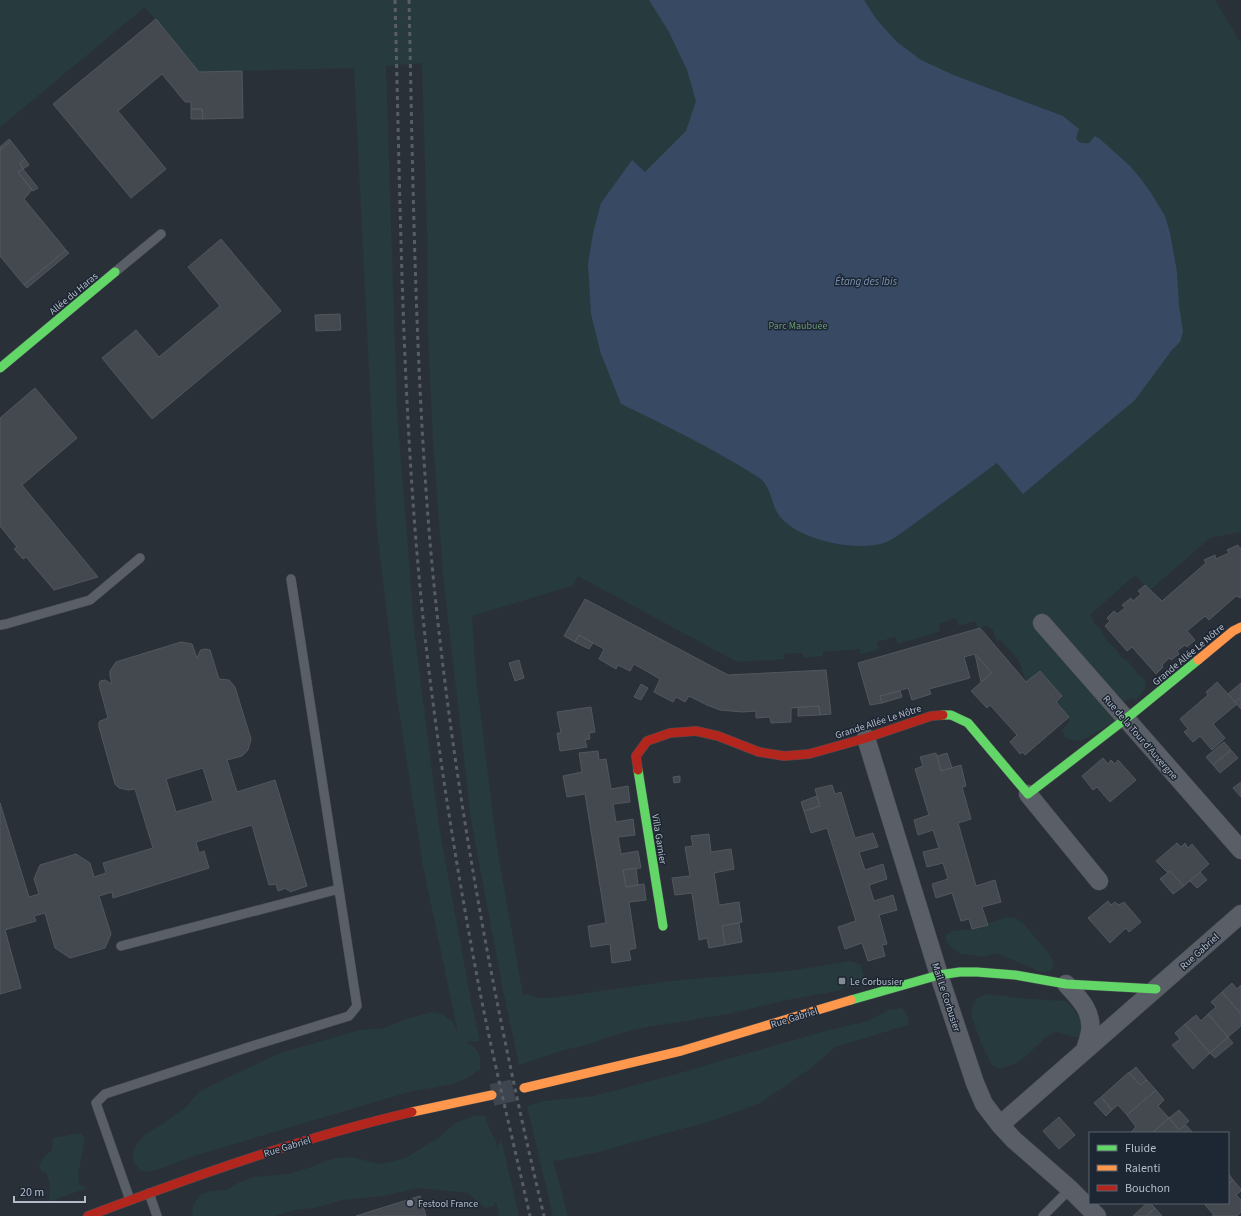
<svg xmlns="http://www.w3.org/2000/svg" width="1241" height="1216" viewBox="0 0 1241 1216" font-family="'Source Sans 3',sans-serif">
  <style>
    .green { fill: #273a3e }
    .water { fill: #384963 }
    .building { fill: #444950; stroke: #52575f; fill-rule: evenodd }
    .lines { fill: none; stroke-linecap: round; stroke-linejoin: round }
    .secondary-tunnel { stroke: #3f454e; stroke-width: 22; stroke-dasharray: 22 11; stroke-linecap: butt }
    .lane-casing { stroke: #484c53; stroke-width: 10 }
    .street-casing { stroke: #484c53; stroke-width: 19 }
    .fast-casing { stroke: #484c53; stroke-width: 10 }
    .slow-casing { stroke: #484c53; stroke-width: 10 }
    .jam-casing { stroke: #484c53; stroke-width: 10 }
    .lane { stroke: #5a5e66; stroke-width: 9 }
    .street { stroke: #5a5e66; stroke-width: 18 }
    .fast { stroke: #63d668; stroke-width: 9 }
    .slow { stroke: #ff974d; stroke-width: 9 }
    .jam { stroke: #b3261e; stroke-width: 9 }
    .rail { stroke: #595d64; stroke-width: 3; stroke-dasharray: 4 4; stroke-linecap: butt }
    .poi-dot { fill: #848b96; stroke: #1d2633; stroke-width: 1.5 }
    .labels { text-anchor: middle; stroke-width: 3; stroke-linejoin: round; paint-order: stroke }
    .street-label { font-size: 10px; fill: #b4bcc9; stroke: #1d2633 }
    .park-label { font-size: 10px; fill: #6b9a76; stroke: #1d2633 }
    .poi-label { font-size: 10px; fill: #b4bcc9; stroke: #1d2633; text-anchor: start }
    .water-label { font-size: 11px; font-style: italic; fill: #7c92b1; stroke: #1d2633 }
  </style>
  <rect width="100%" height="100%" fill="#2a3038"/>
  <path class="green" d="M 0,0 L 1215,0 L 1241,43 L 1241,532 L 1210,538 L 1150,590 L 1135,575 L 1090,615 L 1093,618 L 1094,623 L 1100,628 L 1107,641 L 1116,649 L 1122,658 L 1128,661 L 1137,673 L 1143,677 L 1146,684 L 1145,689 L 1136,700 L 1132,698 L 1125,701 L 1114,722 L 1081,741 L 1071,740 L 1065,737 L 1062,730 L 1069,722 L 1069,717 L 1056,702 L 1062,696 L 1040,671 L 1026,682 L 1019,661 L 1000,639 L 997,642 L 992,628 L 989,629 L 988,625 L 978,629 L 975,621 L 959,626 L 956,618 L 939,624 L 940,631 L 898,644 L 895,637 L 877,642 L 879,650 L 860,654 L 859,649 L 823,652 L 823,656 L 803,658 L 803,653 L 784,654 L 784,659 L 737,662 L 578,576 L 572,586 L 472,616 L 476,677 L 497,847 L 523,995 L 527,994 L 537,998 L 552,998 L 671,981 L 789,971 L 850,961 L 861,965 L 864,978 L 837,991 L 787,1000 L 728,1014 L 636,1029 L 608,1037 L 593,1043 L 561,1051 L 519,1065 L 504,995 L 471,820 L 443,575 L 433,441 L 428,333 L 427,232 L 422,63 L 386,66 L 397,409 L 415,637 L 439,826 L 471,1001 L 480,1041 L 466,1042 C 479,1048 481,1056 480,1069 L 469,1077 L 453,1084 L 409,1092 L 227,1146 L 194,1156 L 157,1170 L 145,1172 L 139,1169 L 133,1161 L 134,1149 L 144,1135 L 164,1123 L 186,1107 L 198,1093 L 218,1082 L 278,1054 L 359,1030 L 384,1028 L 407,1019 L 432,1012 L 442,1014 L 453,1022 L 458,1033 L 423,866 L 397,698 L 377,531 L 354,68 L 199,72 L 145,7 L 0,127 Z
    M 1008,917 L 1016,918 L 1023,923 L 1050,955 L 1054,964 L 1051,971 L 1040,972 L 997,953 L 982,957 L 972,955 L 961,954 L 953,949 L 946,941 L 946,935 L 954,931 L 972,929 Z
    M 987,994 L 1018,998 L 1065,1001 L 1073,1008 L 1079,1018 L 1086,1026 L 1086,1032 C 1084,1034 1081,1037 1078,1037 C 1068,1040 1061,1027 1050,1035 C 1046,1037 1043,1040 1040,1043 C 1026,1056 1019,1064 1000,1069 L 992,1065 L 981,1043 L 971,1014 L 973,1006 L 977,998 Z
    M 901,1008 C 906,1012 910,1017 908,1025 L 835,1047 L 810,1069 L 760,1103 L 714,1120 L 599,1152 L 556,1161 L 553,1160 L 568,1216 L 553,1216 L 527,1106 L 545,1101 L 594,1096 L 669,1076 L 833,1029 L 868,1021 L 889,1010 Z
    M 476,1115 L 485,1116 L 490,1130 L 496,1141 L 497,1148 L 501,1138 L 519,1216 L 499,1216 L 496,1202 L 494,1206 L 485,1208 L 468,1193 L 419,1188 L 382,1196 L 343,1200 L 315,1208 L 295,1210 L 275,1216 L 192,1216 L 193,1205 L 201,1194 L 211,1191 L 227,1190 L 238,1183 L 254,1177 L 289,1174 L 311,1167 L 334,1158 L 351,1157 L 380,1164 L 406,1158 L 441,1136 L 455,1123 Z
    M 81,1133 L 85,1139 L 78,1174 L 79,1184 L 87,1188 L 49,1202 C 50,1192 51,1184 47,1174 L 42,1172 L 39,1166 L 45,1156 L 52,1150 L 53,1138 Z"/>
  <path class="water" d="M 649,0 L 864,0 L 877,20 L 897,42 L 921,60 L 956,76 L 1063,116 L 1079,129 L 1076,138 C 1079,143 1082,144 1089,143 L 1095,136 L 1100,139 L 1130,166 L 1141,179 L 1151,193 L 1165,216 L 1170,233 L 1177,272 L 1179,305 L 1183,332 L 1180,342 L 1172,350 L 1135,400 L 1023,494 L 997,463 L 903,532 C 898,535 892,540 887,542 C 858,553 795,540 778,514 C 771,503 771,485 758,477 C 714,449 667,426 621,404 L 601,354 L 591,314 L 588,264 L 593,233 L 601,203 L 632,160 L 645,172 L 686,131 L 696,101 L 687,70 L 669,32 Z"/>
  <path class="building" d="M 156,19 L 199,72 L 242,71 L 243,118 L 203,119 L 202,109 L 191,109 L 191,102 L 185,102 L 162,74 L 118,111 L 166,169 L 131,198 L 53,104 Z
    M 191,109 L 202,109 L 203,119 L 191,119 Z
    M 9,139 L 11,141 L 0,150 L 0,147 Z
    M 11,141 L 25,159 L 20,163 L 23,169 L 18,172 L 32,190 L 24,199 L 66,250 L 24,285 L 0,256 L 0,150 Z
    M 25,159 L 29,165 L 23,169 L 20,163 Z
    M 23,169 L 38,188 L 33,191 L 18,172 Z
    M 221,239 L 281,311 L 152,419 L 102,358 L 136,330 L 159,357 L 220,306 L 188,267 Z
    M 66,250 L 69,253 L 27,288 L 24,285 Z
    M 340,314 L 341,330 L 316,331 L 315,315 Z
    M 35,388 L 77,438 L 22,485 L 98,577 L 54,590 L 26,557 L 23,559 L 14,549 L 17,547 L 0,526 L 0,418 Z
    M 1238,545 L 1239,548 L 1241,548 L 1241,598 L 1236,596 L 1209,620 L 1205,616 L 1187,631 L 1195,640 L 1187,647 L 1185,645 L 1177,651 L 1179,654 L 1171,660 L 1169,658 L 1162,665 L 1163,667 L 1156,674 L 1132,647 L 1127,651 L 1105,626 L 1110,621 L 1107,618 L 1114,611 L 1117,614 L 1125,608 L 1122,605 L 1131,598 L 1133,601 L 1141,594 L 1138,591 L 1145,585 L 1162,601 L 1206,563 L 1204,560 L 1215,555 L 1216,559 L 1229,553 L 1227,550 Z
    M 585,599 L 728,675 L 826,670 L 831,714 L 820,715 L 819,706 L 791,708 L 791,722 L 771,723 L 770,717 L 756,718 L 756,711 L 742,712 L 720,710 L 707,705 L 689,696 L 685,702 L 676,697 L 673,702 L 654,692 L 660,679 L 634,664 L 630,671 L 618,665 L 616,669 L 599,659 L 604,649 L 579,635 L 575,642 L 564,636 Z
    M 980,628 L 1026,682 L 1040,671 L 1062,696 L 1056,702 L 1069,717 L 1025,755 L 1023,752 L 1020,754 L 1010,742 L 1017,735 L 990,705 L 987,708 L 971,691 L 992,673 L 975,654 L 964,657 L 970,678 L 929,689 L 931,694 L 912,700 L 908,688 L 880,696 L 882,703 L 870,705 L 858,663 Z
    M 579,635 L 593,643 L 589,649 L 575,642 Z
    M 181,642 L 192,644 L 197,658 L 200,651 L 201,650 L 205,649 L 210,650 L 219,679 L 229,680 L 235,687 L 251,739 L 248,750 L 242,756 L 227,760 L 237,792 L 275,780 L 307,886 L 290,892 L 289,890 L 287,890 L 286,888 L 278,891 L 276,884 L 269,885 L 252,825 L 196,842 L 199,853 L 204,851 L 209,868 L 113,898 L 112,892 L 99,896 L 111,934 L 105,948 L 70,958 L 55,948 L 45,913 L 34,916 L 36,921 L 5,930 L 21,988 L 0,994 L 0,803 L 29,897 L 39,894 L 34,879 L 40,865 L 76,854 L 90,863 L 94,877 L 106,873 L 103,863 L 153,848 L 135,789 L 128,790 L 124,789 L 119,788 L 115,784 L 99,727 L 99,722 L 100,721 L 108,718 L 99,685 L 100,681 L 105,680 L 112,684 L 110,676 L 110,671 L 116,662 ZM 203,768 L 213,801 L 176,812 L 166,779 Z
    M 975,654 L 992,673 L 981,682 Z
    M 519,660 L 524,678 L 515,681 L 509,663 Z
    M 1217,682 L 1237,704 L 1213,724 L 1225,738 L 1212,750 L 1200,736 L 1193,742 L 1184,732 L 1188,729 L 1180,719 L 1208,695 L 1206,692 Z
    M 1241,683 L 1241,697 L 1235,702 L 1228,694 Z
    M 641,684 L 648,688 L 641,700 L 634,697 Z
    M 900,691 L 902,697 L 882,703 L 880,696 Z
    M 1241,697 L 1241,709 L 1235,702 Z
    M 819,706 L 820,715 L 798,716 L 798,707 Z
    M 591,707 L 595,732 L 589,733 L 590,739 L 585,740 L 587,747 L 560,751 L 557,733 L 561,733 L 557,712 Z
    M 1224,742 L 1231,750 L 1213,765 L 1206,757 Z
    M 1231,750 L 1238,758 L 1220,773 L 1213,765 Z
    M 598,751 L 599,760 L 606,759 L 611,789 L 628,786 L 630,802 L 613,804 L 616,822 L 633,819 L 635,835 L 618,837 L 621,854 L 638,851 L 641,868 L 623,870 L 626,887 L 644,884 L 646,900 L 629,902 L 636,948 L 629,950 L 631,960 L 612,963 L 610,944 L 591,947 L 588,926 L 606,923 L 585,794 L 567,797 L 563,776 L 582,772 L 579,753 Z
    M 936,753 L 941,771 L 961,765 L 966,786 L 962,787 L 971,819 L 958,823 L 976,886 L 995,880 L 1001,902 L 982,907 L 988,925 L 972,929 L 969,919 L 961,921 L 952,893 L 936,898 L 932,884 L 948,879 L 943,863 L 927,867 L 923,852 L 939,848 L 933,830 L 918,835 L 914,820 L 929,815 L 915,769 L 923,766 L 920,757 Z
    M 947,753 L 952,768 L 941,771 L 937,756 Z
    M 1103,758 L 1108,764 L 1111,760 L 1115,764 L 1118,760 L 1136,780 L 1110,802 L 1097,787 L 1093,790 L 1082,776 Z
    M 680,776 L 680,782 L 674,783 L 673,777 Z
    M 1241,782 L 1241,797 L 1233,788 Z
    M 832,785 L 835,794 L 841,792 L 855,838 L 873,833 L 878,847 L 859,852 L 865,870 L 883,864 L 887,879 L 869,885 L 874,901 L 893,895 L 897,910 L 879,915 L 887,944 L 882,945 L 885,956 L 868,961 L 862,943 L 845,949 L 838,927 L 856,921 L 827,828 L 811,833 L 804,811 L 820,806 L 815,789 Z
    M 817,796 L 820,806 L 804,811 L 801,802 Z
    M 709,834 L 711,852 L 731,849 L 734,869 L 714,873 L 719,905 L 739,902 L 742,922 L 722,926 L 725,945 L 709,948 L 707,938 L 699,940 L 692,893 L 675,895 L 672,878 L 690,876 L 685,847 L 693,846 L 691,836 Z
    M 1177,843 L 1181,847 L 1185,843 L 1188,848 L 1192,844 L 1209,864 L 1184,886 L 1170,871 L 1168,873 L 1156,861 Z
    M 636,868 L 638,885 L 626,887 L 623,870 Z
    M 1170,871 L 1184,886 L 1173,894 L 1160,879 Z
    M 1200,872 L 1207,880 L 1197,888 L 1190,881 Z
    M 1108,901 L 1111,905 L 1115,902 L 1119,905 L 1124,902 L 1141,922 L 1129,932 L 1126,928 L 1110,943 L 1088,918 Z
    M 739,923 L 742,942 L 725,945 L 722,926 Z
    M 1232,983 L 1237,989 L 1241,985 L 1241,1014 L 1222,992 Z
    M 1222,992 L 1241,1014 L 1241,1026 L 1228,1037 L 1208,1014 L 1216,1007 L 1211,1002 Z
    M 1208,1014 L 1228,1037 L 1210,1053 L 1185,1024 L 1196,1015 L 1201,1021 Z
    M 1185,1024 L 1210,1053 L 1193,1069 L 1172,1045 L 1180,1039 L 1175,1033 Z
    M 1228,1037 L 1233,1043 L 1215,1058 L 1210,1053 Z
    M 1136,1067 L 1147,1080 L 1140,1085 L 1129,1073 Z
    M 1129,1072 L 1140,1085 L 1147,1080 L 1156,1090 L 1127,1115 L 1118,1105 L 1112,1110 L 1101,1097 Z
    M 1156,1090 L 1164,1100 L 1158,1106 L 1169,1118 L 1152,1133 L 1132,1133 L 1131,1132 L 1136,1127 L 1127,1115 Z
    M 1101,1097 L 1112,1110 L 1106,1116 L 1094,1103 Z
    M 1179,1110 L 1189,1121 L 1179,1130 L 1169,1118 Z
    M 1059,1117 L 1075,1135 L 1059,1149 L 1043,1131 Z
    M 1169,1118 L 1179,1130 L 1186,1125 L 1193,1133 L 1152,1133 Z
    M 1228,1173 L 1233,1180 L 1228,1184 Z
    M 1233,1180 L 1241,1189 L 1241,1191 L 1236,1195 L 1241,1200 L 1241,1212 L 1237,1216 L 1212,1216 L 1214,1215 L 1205,1205 L 1207,1203 L 1228,1203 L 1228,1184 Z
    M 420,1196 L 426,1216 L 356,1216 Z
    M 1147,1203 L 1150,1203 L 1155,1208 L 1146,1216 L 1133,1216 Z
    M 1155,1208 L 1162,1216 L 1146,1216 Z"/>
  <g class="lines">
    <path class="secondary-tunnel" d="M 492,1095 L 524,1088"/>
    <defs>
      <path id="lane" d="M 115,272 L 161,234
        M 0,625 L 6,624 L 90,600 L 140,558
        M 121,946 L 339,889
        M 149,1193 L 157,1216
        M 130,1200 L 96,1103 L 105,1094 L 252,1046 L 349,1016 L 357,1006 L 291,579
        M 1043,1216 L 1070,1189"/>
      <path id="street" d="M 1042,623 L 1241,850
        M 866,738 L 939,975 L 975,1083 L 984,1104 L 1000,1125 L 1014,1140 L 1070,1189 L 1097,1216
        M 1028,794 L 1099,881
        M 1066,984 C 1079,998 1093,1011 1090,1032 C 1089,1038 1087,1044 1085,1050
        M 1000,1125 L 1241,914"/>
      <path id="fast" d="M 0,368 L 115,272
        M 943,715 L 951,715 L 968,723 L 1028,794 L 1132,714 L 1198,660
        M 638,770 L 663,926
        M 851,1000 L 939,975 L 960,972 L 977,972 L 1015,975 L 1066,984 L 1156,989"/>
      <path id="slow" d="M 1198,660 L 1233,631 L 1241,627
        M 524,1088 L 681,1051 L 851,1000
        M 412,1112 L 492,1095"/>
      <path id="jam" d="M 638,770 L 636,756 L 647,741 L 670,733 L 696,731 L 718,736 L 759,752 L 784,756 L 809,754 L 866,738 L 931,716 L 943,715
        M 88,1216 C 194,1176 301,1138 412,1112"/>
    </defs>
    <use href="#lane" class="lane-casing"/>
    <use href="#street" class="street-casing"/>
    <use href="#fast" class="fast-casing"/>
    <use href="#slow" class="slow-casing"/>
    <use href="#jam" class="jam-casing"/>
    <use href="#lane" class="lane"/>
    <use href="#street" class="street"/>
    <use href="#fast" class="fast"/>
    <use href="#slow" class="slow"/>
    <use href="#jam" class="jam"/>
    <path class="rail" d="M 395,0 C 401,224 402,448 429,671 C 442,777 459,882 479,987 C 494,1064 513,1140 530,1216
      M 409,0 C 413,181 415,362 430,542 C 450,769 491,994 544,1216"/>
  </g>
  <g class="poi-dot">
    <rect x="838" y="977" width="8" height="8" rx="2"/>
    <circle cx="410" cy="1203" r="4"/>
  </g>
  <g class="labels">
    <g class="street-label">
      <text transform="translate(73 293) rotate(-40)" y="4">Allée du Haras</text>
      <text transform="translate(1188 654) rotate(-40)" y="4">Grande Allée Le Nôtre</text>
      <text transform="translate(878 721) rotate(-18)" y="4">Grande Allée Le Nôtre</text>
      <text transform="translate(1141 737) rotate(49)" y="4">Rue de la Tour d'Auvergne</text>
      <text transform="translate(660 839) rotate(81)" y="4">Villa Garnier</text>
      <text transform="translate(1199 951) rotate(-42)" y="4">Rue Gabriel</text>
      <text transform="translate(947 997) rotate(72)" y="4">Mail Le Corbusier</text>
      <text transform="translate(794 1017) rotate(-17)" y="4">Rue Gabriel</text>
      <text transform="translate(287 1146) rotate(-17)" y="4">Rue Gabriel</text>
    </g>
    <g class="park-label">
      <text x="798" y="329">Parc Maubuée</text>
    </g>
    <g class="poi-label">
      <text x="850" y="985">Le Corbusier</text>
      <text x="418" y="1207">Festool France</text>
    </g>
    <g class="water-label">
      <text x="866" y="285">Étang des Ibis</text>
    </g>
  </g>
  <rect x="1089" y="1132" width="140" height="72" fill="#1d2633" stroke="#59626f"/>
  <rect x="1097" y="1145" width="20" height="6" fill="#63d668" stroke="#59626f"/>
  <text x="1125" y="1152" font-size="12" fill="#b4bcc9">Fluide</text>
  <rect x="1097" y="1165" width="20" height="6" fill="#ff974d" stroke="#59626f"/>
  <text x="1125" y="1172" font-size="12" fill="#b4bcc9">Ralenti</text>
  <rect x="1097" y="1185" width="20" height="6" fill="#b3261e" stroke="#59626f"/>
  <text x="1125" y="1192" font-size="12" fill="#b4bcc9">Bouchon</text>
  <path d="M14 1196v6h71v-6" fill="none" stroke="#b4bcc9" stroke-width="2"/>
  <text x="20" y="1196" font-size="12" fill="#b4bcc9" stroke="#1d2633" stroke-width="3" paint-order="stroke">20 m</text>
</svg>
